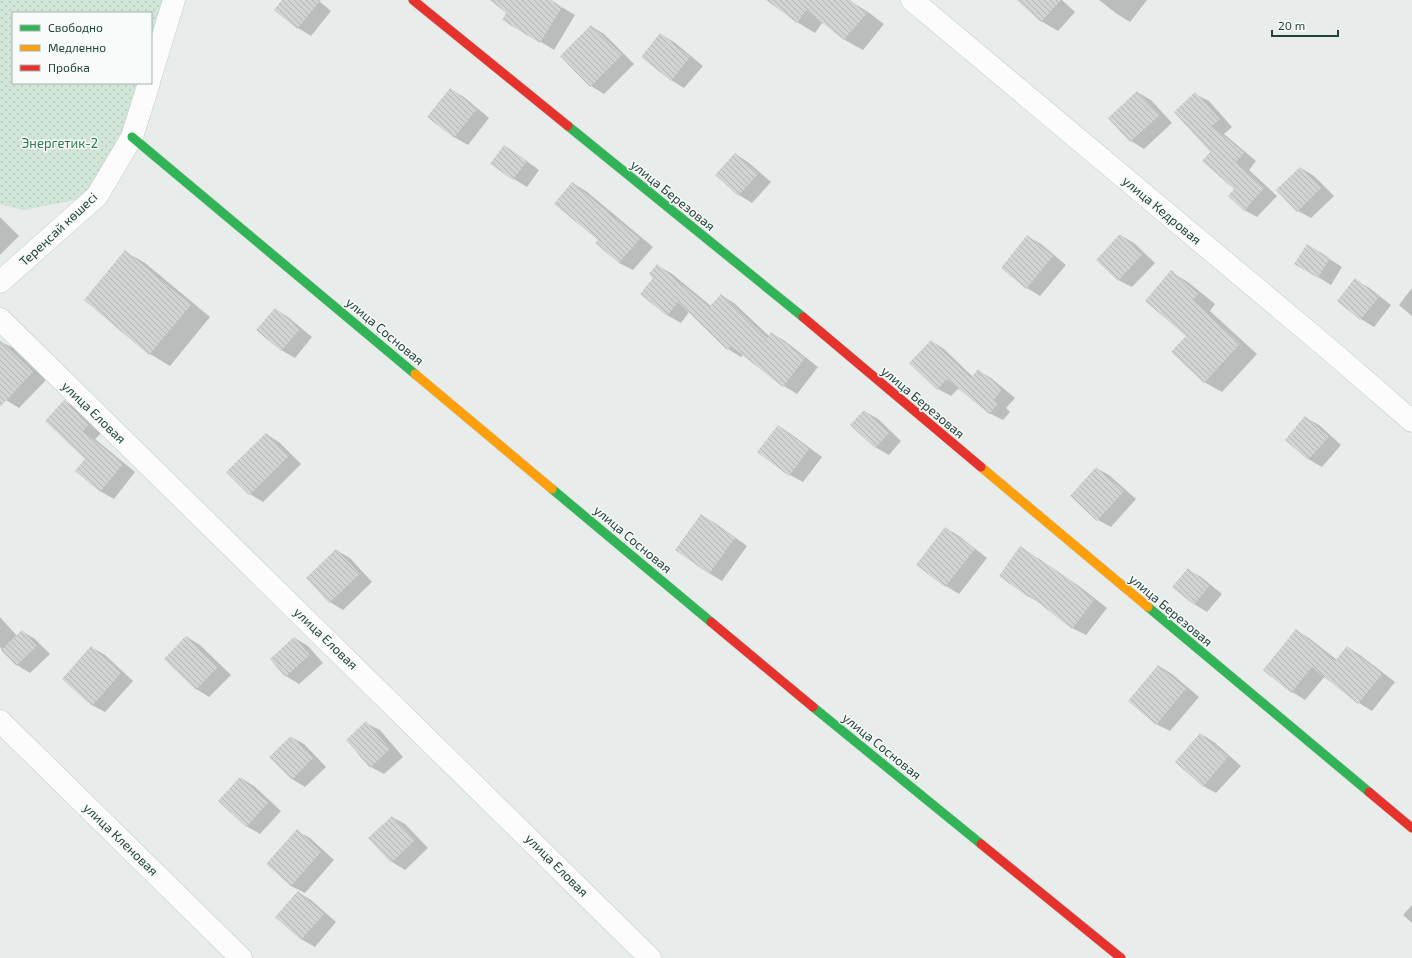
<svg xmlns="http://www.w3.org/2000/svg" width="1412" height="958" viewBox="0 0 1412 958" font-family="'Exo 2',sans-serif">
  <style>
    .park { fill: url(#park-dots) }
    .shadow { fill: #0003 }
    .building { fill: url(#building-back-hatch) }
    .lines { fill: none; stroke-linecap: round; stroke-linejoin: round }
    .street-casing { stroke: #c5cac8; stroke-width: 23 }
    .fast-casing { stroke: #c3cbc8; stroke-width: 10 }
    .slow-casing { stroke: #c3cbc8; stroke-width: 10 }
    .jam-casing { stroke: #c3cbc8; stroke-width: 10 }
    .street { stroke: #fcfcfc; stroke-width: 22 }
    .fast { stroke: #30b455; stroke-width: 9 }
    .slow { stroke: #ff9f0a; stroke-width: 9 }
    .jam { stroke: #e5322d; stroke-width: 9 }
    .labels { text-anchor: middle; stroke-width: 3; stroke-linejoin: round; paint-order: stroke }
    .park-label { font-size: 13px; fill: #2d7a4b; stroke: #f7fbf9 }
    .street-label { font-size: 13px; fill: #24423a; stroke: #f7fbf9 }
  </style>
  <defs>
    <pattern id="park-dots" width="8" height="8" patternUnits="userSpaceOnUse"><rect width="8" height="8" fill="#d1e6d8"/><path d="M2 2h.1M6 6h.1" fill="none" stroke="#b3c6ba" stroke-width="1.8" stroke-linecap="round"/></pattern>
    <pattern id="building-back-hatch" width="6" height="6" patternUnits="userSpaceOnUse"><rect width="6" height="6" fill="#cfd4d2"/><path d="M-1 5l2 2M0 0l6 6M5-1l2 2" fill="none" stroke="#b2b7b5"/></pattern>
  </defs>
  <rect width="100%" height="100%" fill="#e8edeb"/>
  <path class="park" d="M 0,0 L 174,0 L 151,75 L 151,13 L 13,13 L 13,83 L 149,83 L 97,196 L 23,210 L 0,204 Z"/>
  <path class="shadow" d="M 283,0 L 318,0 L 331,11 L 311,36 L 298,28 L 275,10 Z
    M 492,0 L 550,0 L 575,15 L 554,50 L 504,19 L 508,13 Z
    M 767,0 L 845,0 L 850,1 L 868,12 L 884,24 L 863,50 L 845,40 L 823,22 L 815,33 L 797,22 Z
    M 1019,0 L 1062,0 L 1075,12 L 1058,31 L 1041,21 Z
    M 1099,0 L 1147,0 L 1130,22 L 1117,14 Z
    M 591,26 L 604,34 L 634,64 L 604,94 L 591,86 Z
    M 660,34 L 674,42 L 703,66 L 684,88 L 671,80 Z
    M 450,89 L 464,97 L 489,118 L 468,145 L 454,137 Z
    M 1137,92 L 1151,100 L 1172,123 L 1144,149 L 1131,141 L 1109,118 Z
    M 1195,94 L 1209,101 L 1232,127 L 1224,134 L 1256,161 L 1249,170 L 1277,196 L 1257,217 L 1244,210 L 1236,189 L 1212,152 Z
    M 504,146 L 517,154 L 539,170 L 527,187 L 514,179 L 492,163 Z
    M 735,154 L 748,162 L 771,182 L 752,203 L 739,195 L 716,175 Z
    M 1301,168 L 1314,176 L 1334,196 L 1311,218 L 1298,211 Z
    M 572,183 L 586,191 L 653,247 L 633,270 L 619,263 L 599,240 Z
    M 0,217 L 19,236 L 0,255 Z
    M 1120,235 L 1134,243 L 1155,263 L 1132,287 L 1118,280 Z
    M 1027,236 L 1041,244 L 1066,265 L 1040,296 L 1027,288 L 1002,268 Z
    M 126,252 L 145,263 L 210,317 L 170,366 L 150,354 L 85,300 Z
    M 1320,253 L 1342,267 L 1331,285 L 1318,277 Z
    M 658,266 L 671,273 L 711,306 L 721,295 L 734,303 L 769,336 L 771,333 L 785,341 L 818,367 L 797,394 L 784,386 L 743,355 L 741,357 L 728,349 L 689,312 L 681,323 L 667,315 L 654,278 Z
    M 1171,272 L 1188,282 L 1215,304 L 1210,311 L 1257,354 L 1222,392 L 1204,382 L 1187,336 Z
    M 1355,280 L 1368,287 L 1391,305 L 1374,327 L 1361,319 L 1338,301 Z
    M 1412,288 L 1412,316 L 1399,305 Z
    M 275,309 L 288,317 L 312,337 L 295,358 L 281,350 Z
    M 0,341 L 13,348 L 46,380 L 19,408 L 6,400 L 0,394 Z
    M 931,341 L 944,349 L 973,377 L 978,371 L 991,378 L 1015,398 L 1006,408 L 1010,412 L 1003,420 L 989,413 L 959,388 L 951,396 L 938,389 Z
    M 64,401 L 78,409 L 102,432 L 95,439 L 135,472 L 114,499 L 100,491 Z
    M 864,411 L 878,419 L 901,441 L 889,455 L 875,447 Z
    M 1306,418 L 1319,425 L 1341,445 L 1322,467 L 1308,459 Z
    M 778,426 L 791,434 L 822,457 L 803,482 L 790,475 Z
    M 266,434 L 279,442 L 301,464 L 263,502 L 250,494 L 228,472 Z
    M 1096,468 L 1109,475 L 1136,499 L 1111,527 L 1098,520 Z
    M 701,515 L 715,523 L 747,546 L 722,581 L 709,573 Z
    M 946,528 L 959,536 L 987,558 L 959,594 L 946,586 L 917,564 Z
    M 1021,547 L 1079,586 L 1107,608 L 1086,635 L 1072,628 L 1041,604 L 1028,596 L 1000,576 Z
    M 336,550 L 350,558 L 372,582 L 343,610 L 330,602 Z
    M 1188,570 L 1201,577 L 1222,594 L 1207,612 L 1194,604 Z
    M 0,617 L 17,636 L 22,631 L 35,639 L 50,654 L 30,673 L 17,665 L 0,647 Z
    M 1296,630 L 1309,638 L 1337,660 L 1347,647 L 1360,655 L 1395,682 L 1372,711 L 1359,703 L 1325,676 L 1305,700 L 1292,692 L 1264,670 Z
    M 187,637 L 200,645 L 231,675 L 209,697 L 196,689 Z
    M 295,638 L 308,646 L 323,663 L 299,684 L 286,676 L 271,659 Z
    M 91,647 L 105,655 L 133,681 L 105,712 L 92,705 Z
    M 1159,666 L 1172,674 L 1199,697 L 1170,731 L 1156,724 Z
    M 366,723 L 380,730 L 403,757 L 384,774 L 371,767 Z
    M 1201,734 L 1214,742 L 1241,766 L 1216,793 L 1203,786 Z
    M 291,737 L 304,744 L 326,767 L 305,787 L 292,779 Z
    M 241,778 L 254,786 L 281,811 L 260,834 L 246,826 Z
    M 392,817 L 405,824 L 428,848 L 405,870 L 392,862 Z
    M 297,831 L 310,838 L 334,860 L 305,893 L 291,886 L 267,864 Z
    M 298,892 L 311,900 L 336,922 L 315,947 L 301,939 Z
    M 1412,905 L 1412,923 L 1403,915 Z"/>
  <path class="building" d="M 282,0 L 321,0 L 297,29 L 274,10 Z
    M 490,0 L 551,0 L 562,7 L 540,43 L 502,20 L 506,13 Z
    M 766,0 L 850,0 L 867,13 L 844,40 L 806,10 L 797,23 Z
    M 1017,0 L 1061,0 L 1041,22 Z
    M 591,25 L 622,55 L 590,87 L 560,56 Z
    M 660,33 L 690,57 L 671,81 L 641,57 Z
    M 450,88 L 477,109 L 454,138 L 427,117 Z
    M 1137,91 L 1160,115 L 1130,142 L 1108,118 Z
    M 1195,92 L 1220,119 L 1212,126 L 1244,153 L 1236,162 L 1264,188 L 1244,211 L 1228,196 L 1234,189 L 1202,161 L 1210,152 L 1174,112 Z
    M 504,145 L 527,161 L 513,180 L 490,164 Z
    M 735,153 L 758,174 L 738,196 L 715,175 Z
    M 1300,167 L 1321,188 L 1297,212 L 1276,190 Z
    M 572,182 L 640,239 L 619,263 L 595,243 L 598,240 L 554,204 Z
    M 1120,234 L 1142,255 L 1118,281 L 1096,260 Z
    M 1027,235 L 1053,256 L 1026,289 L 1001,268 Z
    M 1307,244 L 1330,258 L 1318,278 L 1294,264 Z
    M 125,250 L 191,305 L 149,355 L 84,300 Z
    M 657,264 L 709,307 L 721,294 L 767,338 L 771,332 L 805,358 L 783,387 L 731,346 L 727,350 L 678,302 L 667,316 L 640,294 L 653,278 L 649,274 Z
    M 1171,270 L 1198,294 L 1193,300 L 1240,344 L 1204,383 L 1171,352 L 1186,336 L 1145,301 Z
    M 1355,278 L 1379,297 L 1360,320 L 1337,301 Z
    M 275,308 L 300,329 L 281,351 L 256,330 Z
    M 0,340 L 33,372 L 0,407 Z
    M 931,340 L 971,378 L 978,369 L 1002,389 L 994,400 L 998,404 L 989,414 L 947,379 L 937,390 L 909,363 Z
    M 64,400 L 89,424 L 83,431 L 123,464 L 100,492 L 75,471 L 85,459 L 45,421 Z
    M 864,410 L 889,433 L 875,448 L 850,425 Z
    M 1305,416 L 1329,437 L 1308,460 L 1285,440 Z
    M 778,425 L 809,449 L 789,476 L 757,452 Z
    M 266,433 L 289,456 L 249,495 L 226,472 Z
    M 1096,467 L 1124,491 L 1097,521 L 1070,496 Z
    M 701,514 L 735,538 L 709,574 L 675,550 Z
    M 945,527 L 975,549 L 945,587 L 916,565 Z
    M 1020,546 L 1066,577 L 1094,600 L 1072,629 L 1029,595 L 1028,597 L 999,576 Z
    M 336,549 L 360,574 L 329,603 L 306,578 Z
    M 1188,568 L 1209,586 L 1194,605 L 1172,587 Z
    M 1296,629 L 1335,661 L 1347,646 L 1382,674 L 1358,704 L 1312,667 L 1291,693 L 1263,670 Z
    M 22,630 L 37,646 L 16,666 L 1,650 Z
    M 186,636 L 218,667 L 196,690 L 164,659 Z
    M 294,637 L 310,655 L 285,677 L 270,659 Z
    M 91,646 L 121,673 L 92,706 L 62,679 Z
    M 1158,665 L 1186,689 L 1156,725 L 1128,701 Z
    M 366,721 L 390,749 L 370,768 L 346,740 Z
    M 1200,733 L 1228,757 L 1203,787 L 1175,762 Z
    M 291,736 L 313,758 L 292,780 L 269,757 Z
    M 240,777 L 268,803 L 246,827 L 218,801 Z
    M 392,816 L 415,840 L 391,863 L 368,838 Z
    M 297,829 L 321,852 L 291,886 L 266,864 Z
    M 298,891 L 324,914 L 301,940 L 275,917 Z"/>
  <g class="lines">
    <defs>
      <path id="street" d="M 912,0 L 1324,345 L 1412,421
        M 151,75 L 174,0
        M 0,282 L 97,196 L 132,137 L 149,83
        M 0,319 L 650,958
        M 0,721 L 241,958"/>
      <path id="fast" d="M 568,126 L 803,317
        M 132,137 L 415,374
        M 552,489 L 711,622
        M 1148,607 L 1369,792
        M 813,707 L 981,844"/>
      <path id="slow" d="M 415,374 L 552,489
        M 981,467 L 1148,607"/>
      <path id="jam" d="M 413,0 L 568,126
        M 803,317 L 981,467
        M 711,622 L 813,707
        M 1369,792 L 1412,828
        M 981,844 L 1121,958"/>
    </defs>
    <use href="#street" class="street-casing"/>
    <use href="#fast" class="fast-casing"/>
    <use href="#slow" class="slow-casing"/>
    <use href="#jam" class="jam-casing"/>
    <use href="#street" class="street"/>
    <use href="#fast" class="fast"/>
    <use href="#slow" class="slow"/>
    <use href="#jam" class="jam"/>
  </g>
  <g class="labels">
    <g class="park-label">
      <text x="60" y="148">Энергетик-2</text>
    </g>
    <g class="street-label">
      <text transform="translate(673 195) rotate(39)" y="5">улица Березовая</text>
      <text transform="translate(1162 210) rotate(40)" y="5">улица Кедровая</text>
      <text transform="translate(58 229) rotate(-43)" y="5">Тереңсай көшесі</text>
      <text transform="translate(385 331) rotate(40)" y="5">улица Сосновая</text>
      <text transform="translate(923 402) rotate(40)" y="5">улица Березовая</text>
      <text transform="translate(94 412) rotate(44)" y="5">улица Еловая</text>
      <text transform="translate(633 539) rotate(40)" y="5">улица Сосновая</text>
      <text transform="translate(1171 610) rotate(40)" y="5">улица Березовая</text>
      <text transform="translate(326 638) rotate(44)" y="5">улица Еловая</text>
      <text transform="translate(882 746) rotate(39)" y="5">улица Сосновая</text>
      <text transform="translate(121 839) rotate(44)" y="5">улица Кленовая</text>
      <text transform="translate(557 865) rotate(45)" y="5">улица Еловая</text>
    </g>
  </g>
  <rect x="12" y="12" width="140" height="72" fill="#f7fbf9" stroke="#a3b1ad"/>
  <rect x="20" y="25" width="20" height="6" fill="#30b455" stroke="#a3b1ad"/>
  <text x="48" y="32" font-size="12" fill="#24423a">Свободно</text>
  <rect x="20" y="45" width="20" height="6" fill="#ff9f0a" stroke="#a3b1ad"/>
  <text x="48" y="52" font-size="12" fill="#24423a">Медленно</text>
  <rect x="20" y="65" width="20" height="6" fill="#e5322d" stroke="#a3b1ad"/>
  <text x="48" y="72" font-size="12" fill="#24423a">Пробка</text>
  <path d="M1272 30v6h66v-6" fill="none" stroke="#24423a" stroke-width="2"/>
  <text x="1278" y="30" font-size="12" fill="#24423a" stroke="#f7fbf9" stroke-width="3" paint-order="stroke">20 m</text>
</svg>
